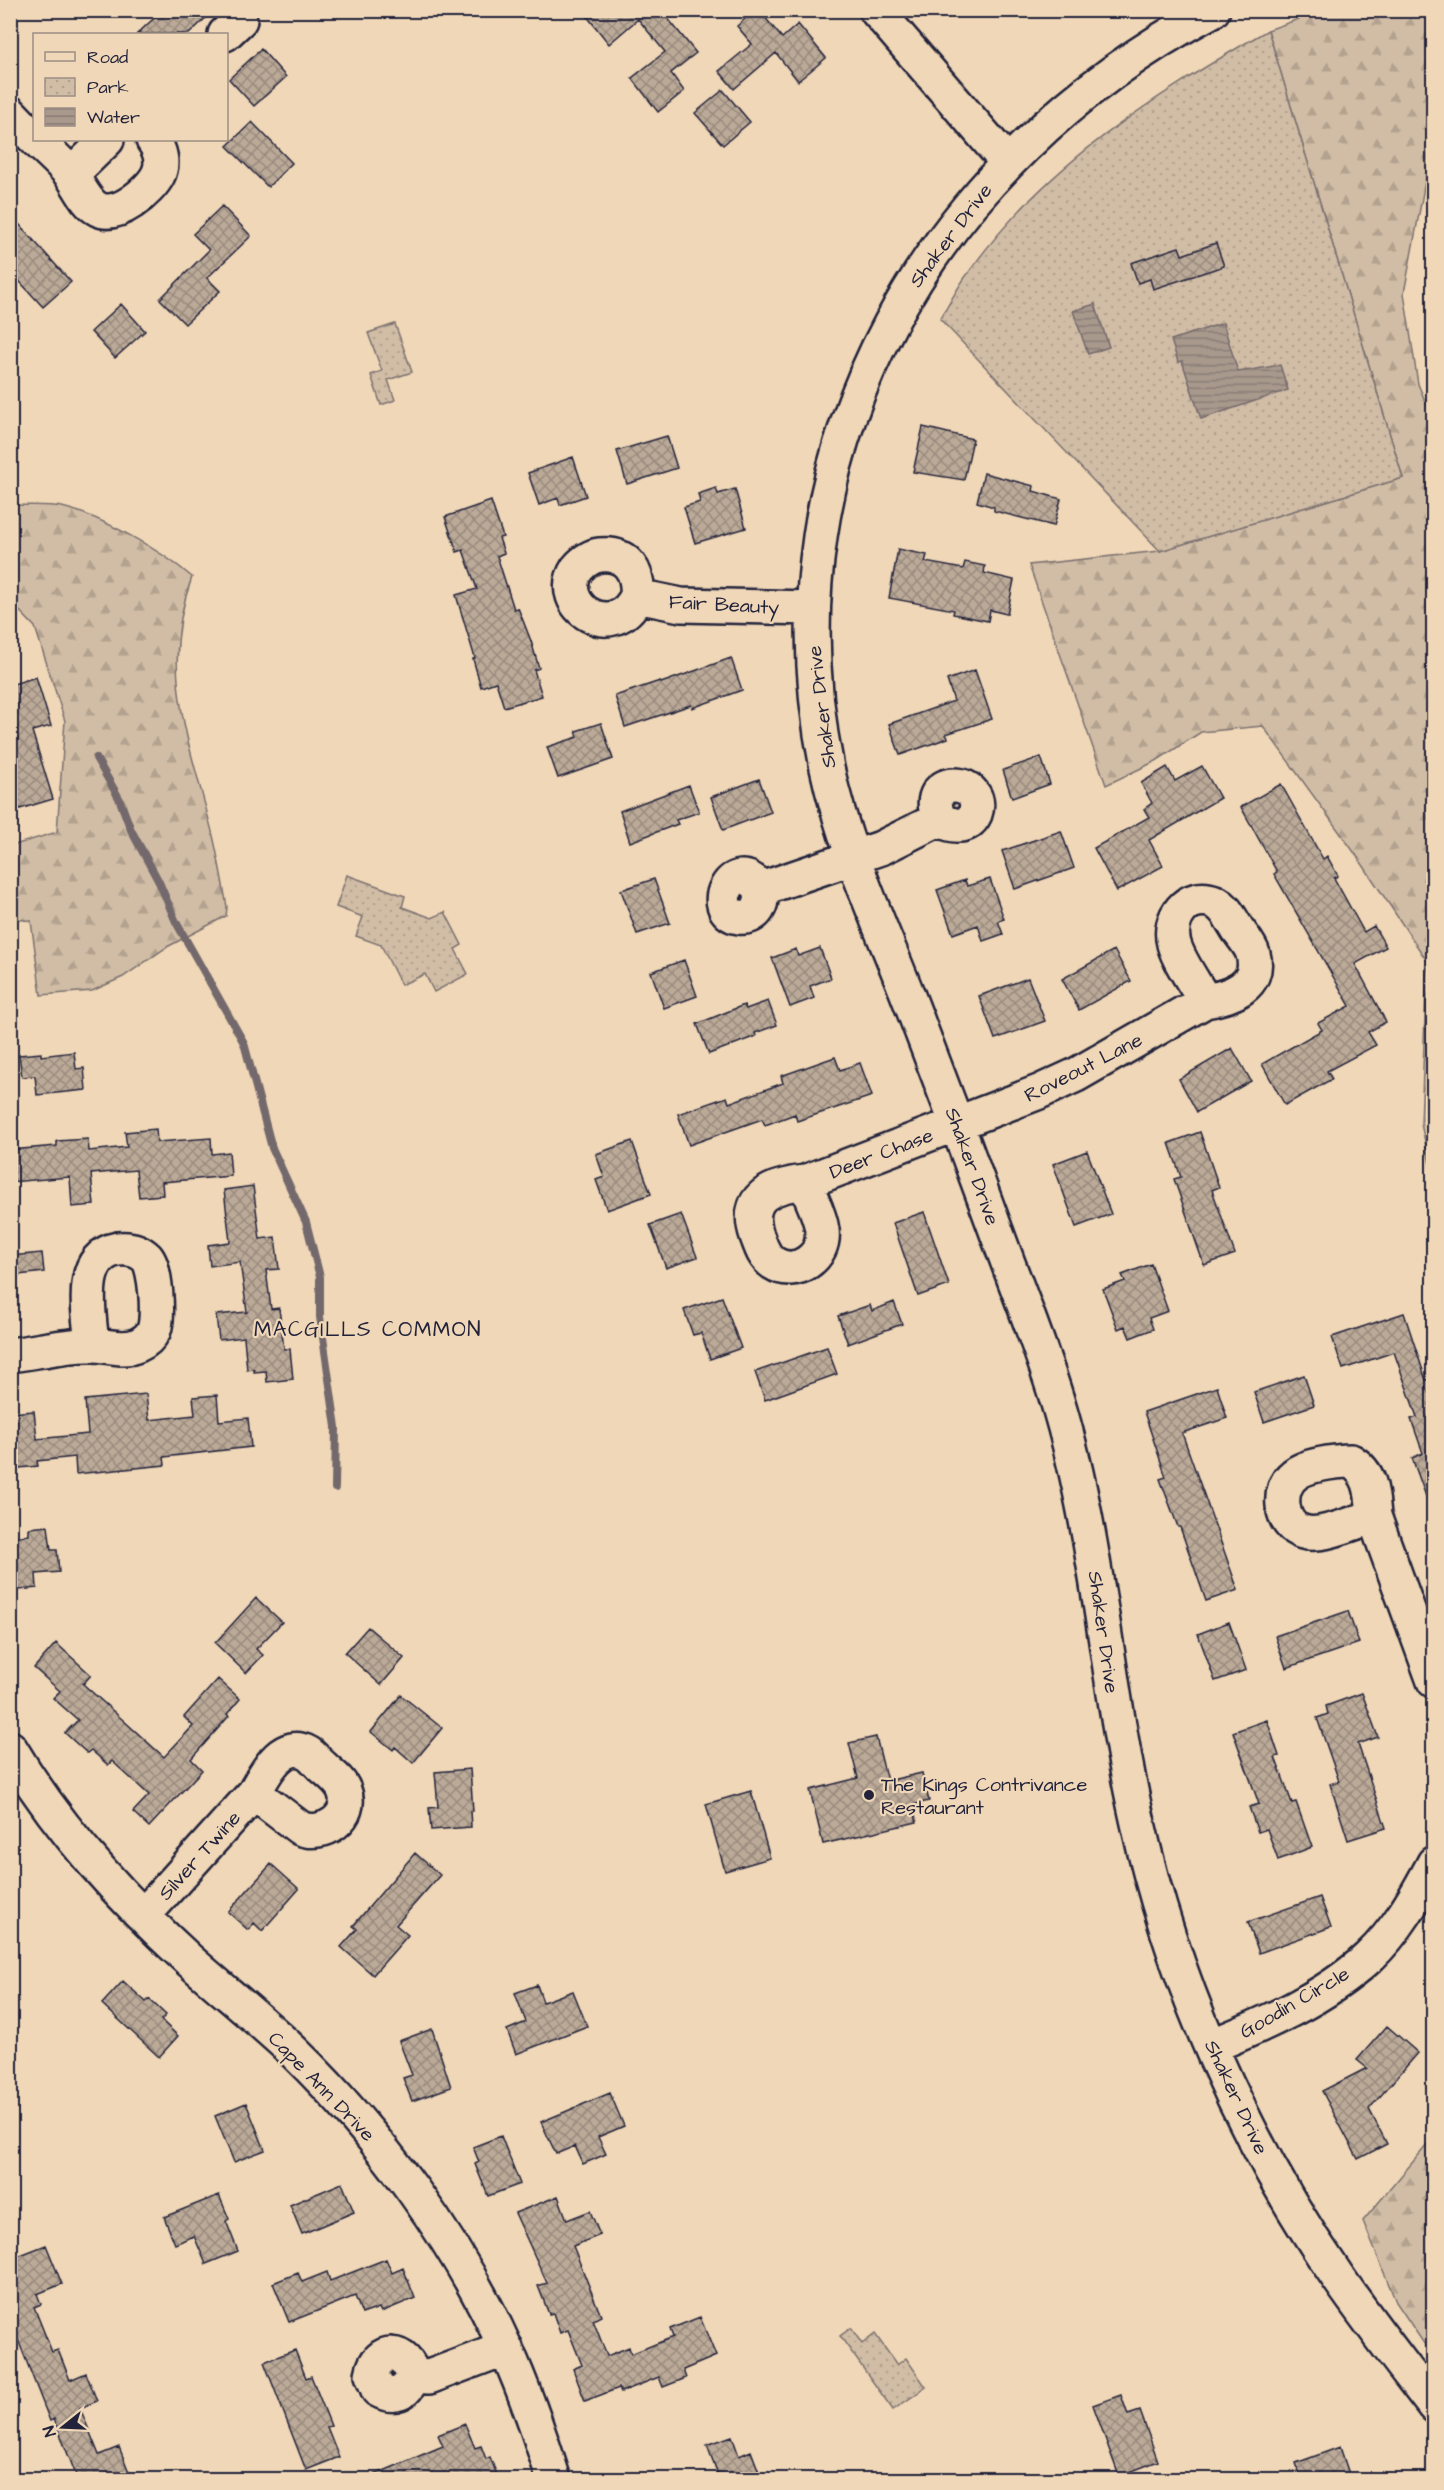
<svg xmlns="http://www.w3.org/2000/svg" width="1444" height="2490" viewBox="0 0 1444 2490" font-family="'Architects Daughter',sans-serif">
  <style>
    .forest { fill: url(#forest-firs); stroke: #7a7070; stroke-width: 1.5 }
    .park { fill: url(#park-dots); stroke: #7a7070; stroke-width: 1.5 }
    .water { fill: url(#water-rules); stroke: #73696c; stroke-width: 1.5 }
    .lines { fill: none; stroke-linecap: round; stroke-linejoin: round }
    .stream { stroke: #73696c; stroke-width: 8 }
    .building { fill: url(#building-cross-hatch); stroke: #22223b; stroke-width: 1.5 }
    .minor-casing { stroke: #22223b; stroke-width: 38 }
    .minor { stroke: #efd7b7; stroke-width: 33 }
    .poi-dot { fill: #22223b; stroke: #efd7b7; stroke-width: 2 }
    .labels { text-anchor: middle; stroke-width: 4.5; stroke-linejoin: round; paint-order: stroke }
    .street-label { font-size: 20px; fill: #22223b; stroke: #efd7b7 }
    .poi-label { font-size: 20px; fill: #22223b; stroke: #efd7b7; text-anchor: start }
    .neighbourhood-label { font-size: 21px; letter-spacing: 1.5px; fill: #22223b; stroke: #efd7b7 }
  </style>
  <defs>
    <pattern id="forest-firs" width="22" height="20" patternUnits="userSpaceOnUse" patternTransform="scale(1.5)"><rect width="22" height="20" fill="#d1bda5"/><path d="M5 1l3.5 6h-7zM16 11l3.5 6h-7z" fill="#b3a28f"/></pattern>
    <pattern id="park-dots" width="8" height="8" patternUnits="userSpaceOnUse" patternTransform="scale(1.5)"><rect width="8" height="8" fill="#d1bda5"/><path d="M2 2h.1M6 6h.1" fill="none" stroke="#b3a28f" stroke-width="1.8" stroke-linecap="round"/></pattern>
    <pattern id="water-rules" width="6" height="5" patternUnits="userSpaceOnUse" patternTransform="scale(1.5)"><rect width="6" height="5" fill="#a9998d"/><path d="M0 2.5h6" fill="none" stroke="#897c74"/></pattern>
    <pattern id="building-cross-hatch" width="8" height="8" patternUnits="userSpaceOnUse" patternTransform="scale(1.5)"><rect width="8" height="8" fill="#bcaa98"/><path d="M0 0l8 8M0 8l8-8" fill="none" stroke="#988a7d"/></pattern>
  </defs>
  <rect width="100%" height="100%" fill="#efd7b7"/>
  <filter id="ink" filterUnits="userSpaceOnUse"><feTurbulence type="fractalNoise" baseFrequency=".0167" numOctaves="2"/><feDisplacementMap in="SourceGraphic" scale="12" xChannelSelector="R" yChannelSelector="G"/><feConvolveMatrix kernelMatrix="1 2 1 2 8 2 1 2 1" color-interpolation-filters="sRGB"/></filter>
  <g filter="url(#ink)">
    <path class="forest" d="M 1321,11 L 1433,11 L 1433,140 L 1404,293 L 1418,384 L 1434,422 L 1433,1177 L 1421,1124 L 1427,961 L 1359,859 L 1263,726 L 1201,732 L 1156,761 L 1106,785 L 1029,565 L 1160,551 L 1403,478 L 1268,30 Z
      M 11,505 C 27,506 46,504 62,507 C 101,516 162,551 192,577 C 157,675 192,747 214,840 C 219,862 223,885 227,907 L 226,916 L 167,947 L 123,977 L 92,991 L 41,995 L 31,921 L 11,918 L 11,846 L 57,832 L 65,721 L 35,627 L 11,602 Z
      M 1433,2138 L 1433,2357 L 1396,2302 L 1363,2221 Z"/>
    <path class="park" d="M 1268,30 L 1403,478 L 1160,551 L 940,319 C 950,303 958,286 969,272 C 1045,164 1156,95 1268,30 Z
      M 395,324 L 412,372 L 388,380 L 395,400 L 381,405 L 371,375 L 382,371 L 368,333 Z
      M 347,875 L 405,896 L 402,907 L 432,918 L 445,912 L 462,945 L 455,949 L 468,974 L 434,992 L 425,974 L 401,985 L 381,945 L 356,936 L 363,917 L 336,907 Z
      M 851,2328 L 862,2344 L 875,2334 L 897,2365 L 906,2358 L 926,2387 L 893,2410 L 840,2336 Z"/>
    <path class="water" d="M 1095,304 L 1109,347 L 1088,354 L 1073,311 Z
      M 1223,323 L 1238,372 L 1280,365 L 1288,390 L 1201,419 L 1182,361 L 1178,362 L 1171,340 Z"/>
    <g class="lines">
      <path class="stream" d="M 96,758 L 119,798 L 131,830 L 159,882 L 176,922 L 244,1043 L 272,1148 L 306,1222 L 320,1277 L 320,1317 L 336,1427 L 335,1488"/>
    </g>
    <path class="building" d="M 163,10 L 214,10 L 189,34 L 137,34 Z
      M 582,10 L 661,10 L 696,53 L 671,73 L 684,91 L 658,112 L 632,78 L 665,52 L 638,19 L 609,44 Z
      M 755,10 L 759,10 L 782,38 L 798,24 L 826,58 L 798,81 L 776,53 L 734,89 L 719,71 L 752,44 L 737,26 Z
      M 261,49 L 286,77 L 254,106 L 229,79 Z
      M 723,90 L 750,122 L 723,145 L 695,113 Z
      M 252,122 L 292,163 L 268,187 L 227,146 Z
      M 222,206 L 251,236 L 207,278 L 220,291 L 185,324 L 160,299 L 209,250 L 193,234 Z
      M 10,214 L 71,282 L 43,307 L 10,271 Z
      M 1216,243 L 1224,266 L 1153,289 L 1150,279 L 1138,283 L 1131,263 L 1179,247 L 1182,255 Z
      M 121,304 L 145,331 L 115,358 L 91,332 Z
      M 923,427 L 973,439 L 964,480 L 913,472 Z
      M 667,436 L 677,468 L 627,484 L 617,451 Z
      M 573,457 L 586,496 L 560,505 L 558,498 L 539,505 L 528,473 Z
      M 984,473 L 1034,486 L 1033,491 L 1061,499 L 1054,526 L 994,511 L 994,507 L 977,502 Z
      M 716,488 L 718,494 L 735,489 L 746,528 L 695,543 L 684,507 L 700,502 L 698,494 Z
      M 491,501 L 503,537 L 499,538 L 504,553 L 497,556 L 514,609 L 518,608 L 531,641 L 539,668 L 534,670 L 542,696 L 504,707 L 496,682 L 481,687 L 473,659 L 475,658 L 456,595 L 477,589 L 463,550 L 457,552 L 445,517 Z
      M 898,549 L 927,555 L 925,562 L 963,569 L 965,562 L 985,566 L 984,573 L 1014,580 L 1007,614 L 990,610 L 988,621 L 953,614 L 954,610 L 889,598 Z
      M 731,658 L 742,690 L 692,708 L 691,705 L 625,727 L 615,696 L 660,681 L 661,683 Z
      M 975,670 L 992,719 L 946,734 L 948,738 L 900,755 L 889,724 L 954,701 L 947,680 Z
      M 36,677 L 51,726 L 32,731 L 53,799 L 10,812 L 10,685 Z
      M 601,723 L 613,759 L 558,778 L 547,747 L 578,737 L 576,731 Z
      M 1041,757 L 1050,784 L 1012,798 L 1003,770 Z
      M 1202,766 L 1220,798 L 1149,840 L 1163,866 L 1117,891 L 1094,848 L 1149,817 L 1144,809 L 1152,803 L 1141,783 L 1167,767 L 1175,781 Z
      M 759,779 L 771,812 L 723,830 L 711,797 Z
      M 1281,784 L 1323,859 L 1327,856 L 1338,876 L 1334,878 L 1364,932 L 1374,926 L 1386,947 L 1355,964 L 1386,1022 L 1368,1032 L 1376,1045 L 1327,1071 L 1332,1079 L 1285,1105 L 1262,1064 L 1322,1030 L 1318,1023 L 1350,1006 L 1274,874 L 1277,872 L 1241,807 Z
      M 689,785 L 699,812 L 676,820 L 678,824 L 630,842 L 620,811 Z
      M 1061,831 L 1074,868 L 1015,889 L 1002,851 Z
      M 654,879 L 670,923 L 637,934 L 621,890 Z
      M 990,879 L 1004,919 L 998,921 L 1003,934 L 983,941 L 978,925 L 953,934 L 937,890 L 965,880 L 967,886 Z
      M 820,948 L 831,978 L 810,986 L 814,998 L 790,1007 L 772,958 L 796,949 L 798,956 Z
      M 1114,950 L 1131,981 L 1079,1010 L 1062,979 Z
      M 684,960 L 697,996 L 664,1008 L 651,972 Z
      M 1028,978 L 1045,1021 L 995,1039 L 979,996 Z
      M 768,1001 L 777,1025 L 755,1033 L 756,1036 L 709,1054 L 697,1024 L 744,1005 L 746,1009 Z
      M 1232,1048 L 1251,1081 L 1197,1112 L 1179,1079 Z
      M 74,1052 L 76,1069 L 84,1068 L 86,1090 L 37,1095 L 35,1076 L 22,1077 L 19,1055 L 41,1053 L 41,1056 Z
      M 835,1057 L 840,1070 L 860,1063 L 872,1096 L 797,1121 L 795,1114 L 765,1125 L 762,1119 L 689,1145 L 678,1114 L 727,1097 L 729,1103 L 783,1083 L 781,1076 Z
      M 156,1129 L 157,1142 L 211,1138 L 212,1154 L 229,1152 L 231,1176 L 162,1182 L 163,1195 L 139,1197 L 136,1170 L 91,1174 L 94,1205 L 72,1207 L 70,1177 L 10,1182 L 10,1150 L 57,1146 L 57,1141 L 88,1139 L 89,1151 L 127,1147 L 125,1132 Z
      M 1200,1132 L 1219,1187 L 1212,1190 L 1235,1254 L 1204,1265 L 1174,1179 L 1181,1177 L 1169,1143 Z
      M 632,1141 L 651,1194 L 607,1210 L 596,1180 L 604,1177 L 596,1154 Z
      M 1087,1151 L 1111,1214 L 1076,1227 L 1053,1164 Z
      M 253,1186 L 260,1239 L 275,1237 L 279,1269 L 266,1270 L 271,1309 L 279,1308 L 284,1349 L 290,1349 L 293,1379 L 267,1382 L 266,1371 L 254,1372 L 254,1369 L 247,1370 L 244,1337 L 219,1340 L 216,1315 L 247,1312 L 240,1262 L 210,1266 L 208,1245 L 230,1242 L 224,1190 Z
      M 924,1212 L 949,1285 L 918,1296 L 893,1223 Z
      M 681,1214 L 697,1257 L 666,1268 L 650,1225 Z
      M 42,1253 L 44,1272 L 10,1276 L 10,1256 Z
      M 1151,1264 L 1168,1311 L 1149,1318 L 1153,1329 L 1130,1338 L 1125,1326 L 1118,1329 L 1103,1289 L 1125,1281 L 1122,1275 Z
      M 722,1297 L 741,1348 L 710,1359 L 701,1333 L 693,1335 L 684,1310 Z
      M 894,1302 L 902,1324 L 848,1344 L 838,1316 L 870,1305 L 872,1311 Z
      M 1404,1313 L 1426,1380 L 1434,1377 L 1434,1510 L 1431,1510 L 1412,1458 L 1423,1453 L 1411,1419 L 1417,1417 L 1394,1352 L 1343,1369 L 1332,1337 Z
      M 827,1347 L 837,1374 L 765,1400 L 755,1372 Z
      M 1304,1375 L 1314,1405 L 1264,1422 L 1254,1392 Z
      M 1217,1387 L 1227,1418 L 1182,1433 L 1238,1590 L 1206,1601 L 1180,1527 L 1178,1527 L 1160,1479 L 1166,1477 L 1144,1412 Z
      M 146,1394 L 149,1420 L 195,1415 L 193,1397 L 217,1395 L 219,1421 L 248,1418 L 251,1447 L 164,1457 L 165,1465 L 76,1474 L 75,1457 L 37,1461 L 38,1466 L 10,1469 L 10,1413 L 34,1411 L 37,1439 L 88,1434 L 85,1400 Z
      M 48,1526 L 51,1550 L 57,1550 L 59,1572 L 36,1574 L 37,1588 L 10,1591 L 10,1566 L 15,1566 L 12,1537 L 29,1535 L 29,1528 Z
      M 256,1598 L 282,1622 L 256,1649 L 263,1655 L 246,1673 L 215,1643 Z
      M 1348,1611 L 1359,1643 L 1286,1668 L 1275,1636 Z
      M 1229,1622 L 1246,1670 L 1215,1681 L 1198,1634 Z
      M 368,1627 L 404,1658 L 381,1685 L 345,1653 Z
      M 56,1643 L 91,1675 L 83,1684 L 164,1757 L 193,1726 L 184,1717 L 218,1679 L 240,1699 L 227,1714 L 229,1716 L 191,1759 L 202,1770 L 149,1827 L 133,1812 L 149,1795 L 112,1761 L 108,1765 L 91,1750 L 87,1753 L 65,1733 L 78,1720 L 53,1698 L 60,1691 L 34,1668 Z
      M 1362,1693 L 1378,1737 L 1358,1744 L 1386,1828 L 1348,1840 L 1330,1784 L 1339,1781 L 1317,1718 L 1328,1714 L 1326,1706 Z
      M 401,1695 L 442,1728 L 413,1763 L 395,1747 L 393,1750 L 371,1732 Z
      M 1267,1720 L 1279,1756 L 1275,1757 L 1292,1803 L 1296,1802 L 1312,1847 L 1278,1860 L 1267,1829 L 1258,1832 L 1249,1807 L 1259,1804 L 1233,1732 Z
      M 876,1737 L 887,1781 L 922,1773 L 929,1801 L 912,1805 L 917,1822 L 823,1844 L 810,1790 L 858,1778 L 849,1743 Z
      M 470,1769 L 473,1811 L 470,1811 L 471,1827 L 431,1830 L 429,1808 L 438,1807 L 435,1772 Z
      M 751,1791 L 770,1858 L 725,1871 L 706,1804 Z
      M 415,1853 L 440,1875 L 396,1925 L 408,1935 L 373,1975 L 341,1947 L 357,1929 L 353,1926 Z
      M 271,1864 L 299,1889 L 262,1931 L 254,1923 L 248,1930 L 228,1912 Z
      M 1320,1897 L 1331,1927 L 1259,1953 L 1248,1922 Z
      M 123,1981 L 146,2002 L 149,1999 L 166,2015 L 161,2020 L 178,2036 L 159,2057 L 102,2004 Z
      M 537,1985 L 543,2002 L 573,1991 L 587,2026 L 516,2054 L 507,2030 L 526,2022 L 515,1993 Z
      M 1387,2026 L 1418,2053 L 1369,2109 L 1387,2144 L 1358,2159 L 1322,2091 L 1367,2068 L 1357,2060 Z
      M 432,2029 L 451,2087 L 412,2101 L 403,2078 L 412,2075 L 399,2041 Z
      M 610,2093 L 624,2126 L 598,2137 L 606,2154 L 583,2164 L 575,2146 L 556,2154 L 541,2122 Z
      M 246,2103 L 265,2150 L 234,2162 L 215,2116 Z
      M 501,2136 L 520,2184 L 488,2196 L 475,2164 L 479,2162 L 473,2147 Z
      M 342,2183 L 354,2212 L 302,2234 L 290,2205 Z
      M 219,2195 L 229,2219 L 226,2221 L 238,2251 L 206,2264 L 194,2236 L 175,2244 L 164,2217 Z
      M 558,2196 L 567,2220 L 590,2211 L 600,2235 L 573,2246 L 601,2316 L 593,2320 L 607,2356 L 629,2347 L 631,2354 L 673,2337 L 670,2329 L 700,2317 L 716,2356 L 683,2370 L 686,2378 L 663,2387 L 659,2377 L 621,2392 L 619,2388 L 585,2401 L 573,2369 L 582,2365 L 568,2330 L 560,2333 L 553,2313 L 549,2314 L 538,2286 L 547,2283 L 515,2213 Z
      M 46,2245 L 62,2284 L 37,2294 L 41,2304 L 34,2307 L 52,2352 L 58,2350 L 70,2380 L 86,2373 L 97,2401 L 80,2408 L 99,2455 L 119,2447 L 129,2472 L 111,2480 L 78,2480 L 54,2419 L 50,2421 L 15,2332 L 10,2333 L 10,2259 Z
      M 386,2259 L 392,2273 L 403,2268 L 415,2298 L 381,2312 L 379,2308 L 362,2314 L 355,2296 L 289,2322 L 273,2283 L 298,2273 L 302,2282 L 327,2272 L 330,2281 Z
      M 295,2350 L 306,2378 L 311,2376 L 331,2426 L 327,2427 L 339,2457 L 306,2470 L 264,2362 Z
      M 1121,2395 L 1128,2415 L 1140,2411 L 1158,2461 L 1119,2476 L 1093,2405 Z
      M 465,2424 L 475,2448 L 481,2446 L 486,2459 L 490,2457 L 499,2480 L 362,2480 L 443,2446 L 438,2435 Z
      M 732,2436 L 739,2456 L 751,2451 L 762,2480 L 720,2480 L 707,2445 Z
      M 1340,2447 L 1351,2480 L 1302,2480 L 1296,2463 Z"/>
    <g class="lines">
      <defs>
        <path id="minor" d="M 876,10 L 1007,162
          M 1213,10 C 931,160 762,447 827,768 C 844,847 879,922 908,996 C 939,1076 969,1156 998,1236 C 1018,1291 1040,1344 1057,1400 C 1099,1538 1106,1683 1138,1823 C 1173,1982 1245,2143 1337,2276 C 1368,2321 1401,2363 1434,2406
          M 225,34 L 240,20
          M 10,113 L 34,138
          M 36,140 C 48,151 62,163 72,176 C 80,187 86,203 98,209 C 117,219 150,191 158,175 C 164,163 160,150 153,140
          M 71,175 L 107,140
          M 637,596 C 639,572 627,552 600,555 C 591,556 583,562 577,569 C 553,606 614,645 637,596 L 681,605 L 812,608
          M 761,889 C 763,903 758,919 739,917 C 705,912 733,852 761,889 L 881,848 L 939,819 C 950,826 968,830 975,814 C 988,777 919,772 939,819
          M 805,1182 C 810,1197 820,1214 822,1230 C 826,1257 796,1278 773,1263 C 763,1256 761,1246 757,1236 C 743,1196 772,1186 805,1182 L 1039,1092 L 1076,1075 L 1205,1001 C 1196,985 1179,962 1174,944 C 1167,919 1187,891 1215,902 C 1226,907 1232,921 1238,930 C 1243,937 1251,946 1253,954 C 1262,987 1229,997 1205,1001
          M 10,1355 C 37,1352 66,1344 93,1345 C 108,1345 123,1352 138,1345 C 145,1342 151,1336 154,1330 C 159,1317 156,1268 147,1258 C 139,1250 128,1248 118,1249 C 76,1256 90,1316 92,1345
          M 1374,1516 C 1356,1522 1320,1538 1303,1532 C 1280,1526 1276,1489 1294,1475 C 1305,1465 1336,1461 1351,1461 C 1372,1474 1372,1493 1374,1516 L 1434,1681
          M 10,1748 C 58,1829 120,1897 189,1960 C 224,1991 260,2020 294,2052 C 379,2135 457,2240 506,2349 C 525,2391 540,2435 554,2480
          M 143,1916 L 254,1793 L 300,1828 C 323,1838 355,1817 344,1790 C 340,1780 329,1773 322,1766 C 317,1762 313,1756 308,1753 C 281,1738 264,1776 254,1793
          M 1211,2046 C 1265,2024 1325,1998 1368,1958 C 1397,1931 1416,1897 1434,1863
          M 413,2376 C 407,2394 394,2399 378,2390 L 372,2375 C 377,2346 407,2348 413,2376 L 429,2377 L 506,2348"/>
      </defs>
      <use href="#minor" class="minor-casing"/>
      <use href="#minor" class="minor"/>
    </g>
  </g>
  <circle class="poi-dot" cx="869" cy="1795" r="6"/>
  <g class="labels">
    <g class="street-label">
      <text transform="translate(950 235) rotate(-53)" y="7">Shaker Drive</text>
      <text transform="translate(724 604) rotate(3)" y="7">Fair Beauty</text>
      <text transform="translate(821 707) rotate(-97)" y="7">Shaker Drive</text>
      <text transform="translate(1083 1067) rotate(-27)" y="7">Roveout Lane</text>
      <text transform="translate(881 1153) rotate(-21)" y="7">Deer Chase</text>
      <text transform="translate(973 1166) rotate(70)" y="7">Shaker Drive</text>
      <text transform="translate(1104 1632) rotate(82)" y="7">Shaker Drive</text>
      <text transform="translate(199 1855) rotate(-48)" y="7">Silver Twine</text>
      <text transform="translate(1294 2002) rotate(-30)" y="7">Goodin Circle</text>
      <text transform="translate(322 2086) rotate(46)" y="7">Cape Ann Drive</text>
      <text transform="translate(1237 2097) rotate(65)" y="7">Shaker Drive</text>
    </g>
    <g class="poi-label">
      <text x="881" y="1791">The Kings Contrivance<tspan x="881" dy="23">Restaurant</tspan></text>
    </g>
    <g class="neighbourhood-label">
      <text x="368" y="1336">MACGILLS COMMON</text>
    </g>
  </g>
  <rect width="1444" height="2490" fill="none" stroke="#efd7b7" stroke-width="36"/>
  <rect x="18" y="18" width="1408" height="2454" fill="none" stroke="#22223b" stroke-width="2" filter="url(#ink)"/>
  <rect x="33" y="33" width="195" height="108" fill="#efd7b7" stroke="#9d8f85" stroke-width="1.5"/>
  <rect x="45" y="52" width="30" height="9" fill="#efd7b7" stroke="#9d8f85" stroke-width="1.5"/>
  <text x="87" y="63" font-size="18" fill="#22223b">Road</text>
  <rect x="45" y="78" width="30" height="18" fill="url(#park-dots)" stroke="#9d8f85" stroke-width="1.5"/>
  <text x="87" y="93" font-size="18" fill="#22223b">Park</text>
  <rect x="45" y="108" width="30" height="18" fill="url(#water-rules)" stroke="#9d8f85" stroke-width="1.5"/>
  <text x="87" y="123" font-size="18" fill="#22223b">Water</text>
  <g transform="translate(63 2427) rotate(252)" stroke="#efd7b7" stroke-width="4.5" paint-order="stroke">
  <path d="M0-4.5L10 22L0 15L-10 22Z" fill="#22223b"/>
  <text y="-9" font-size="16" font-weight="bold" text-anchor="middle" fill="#22223b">N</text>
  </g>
</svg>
